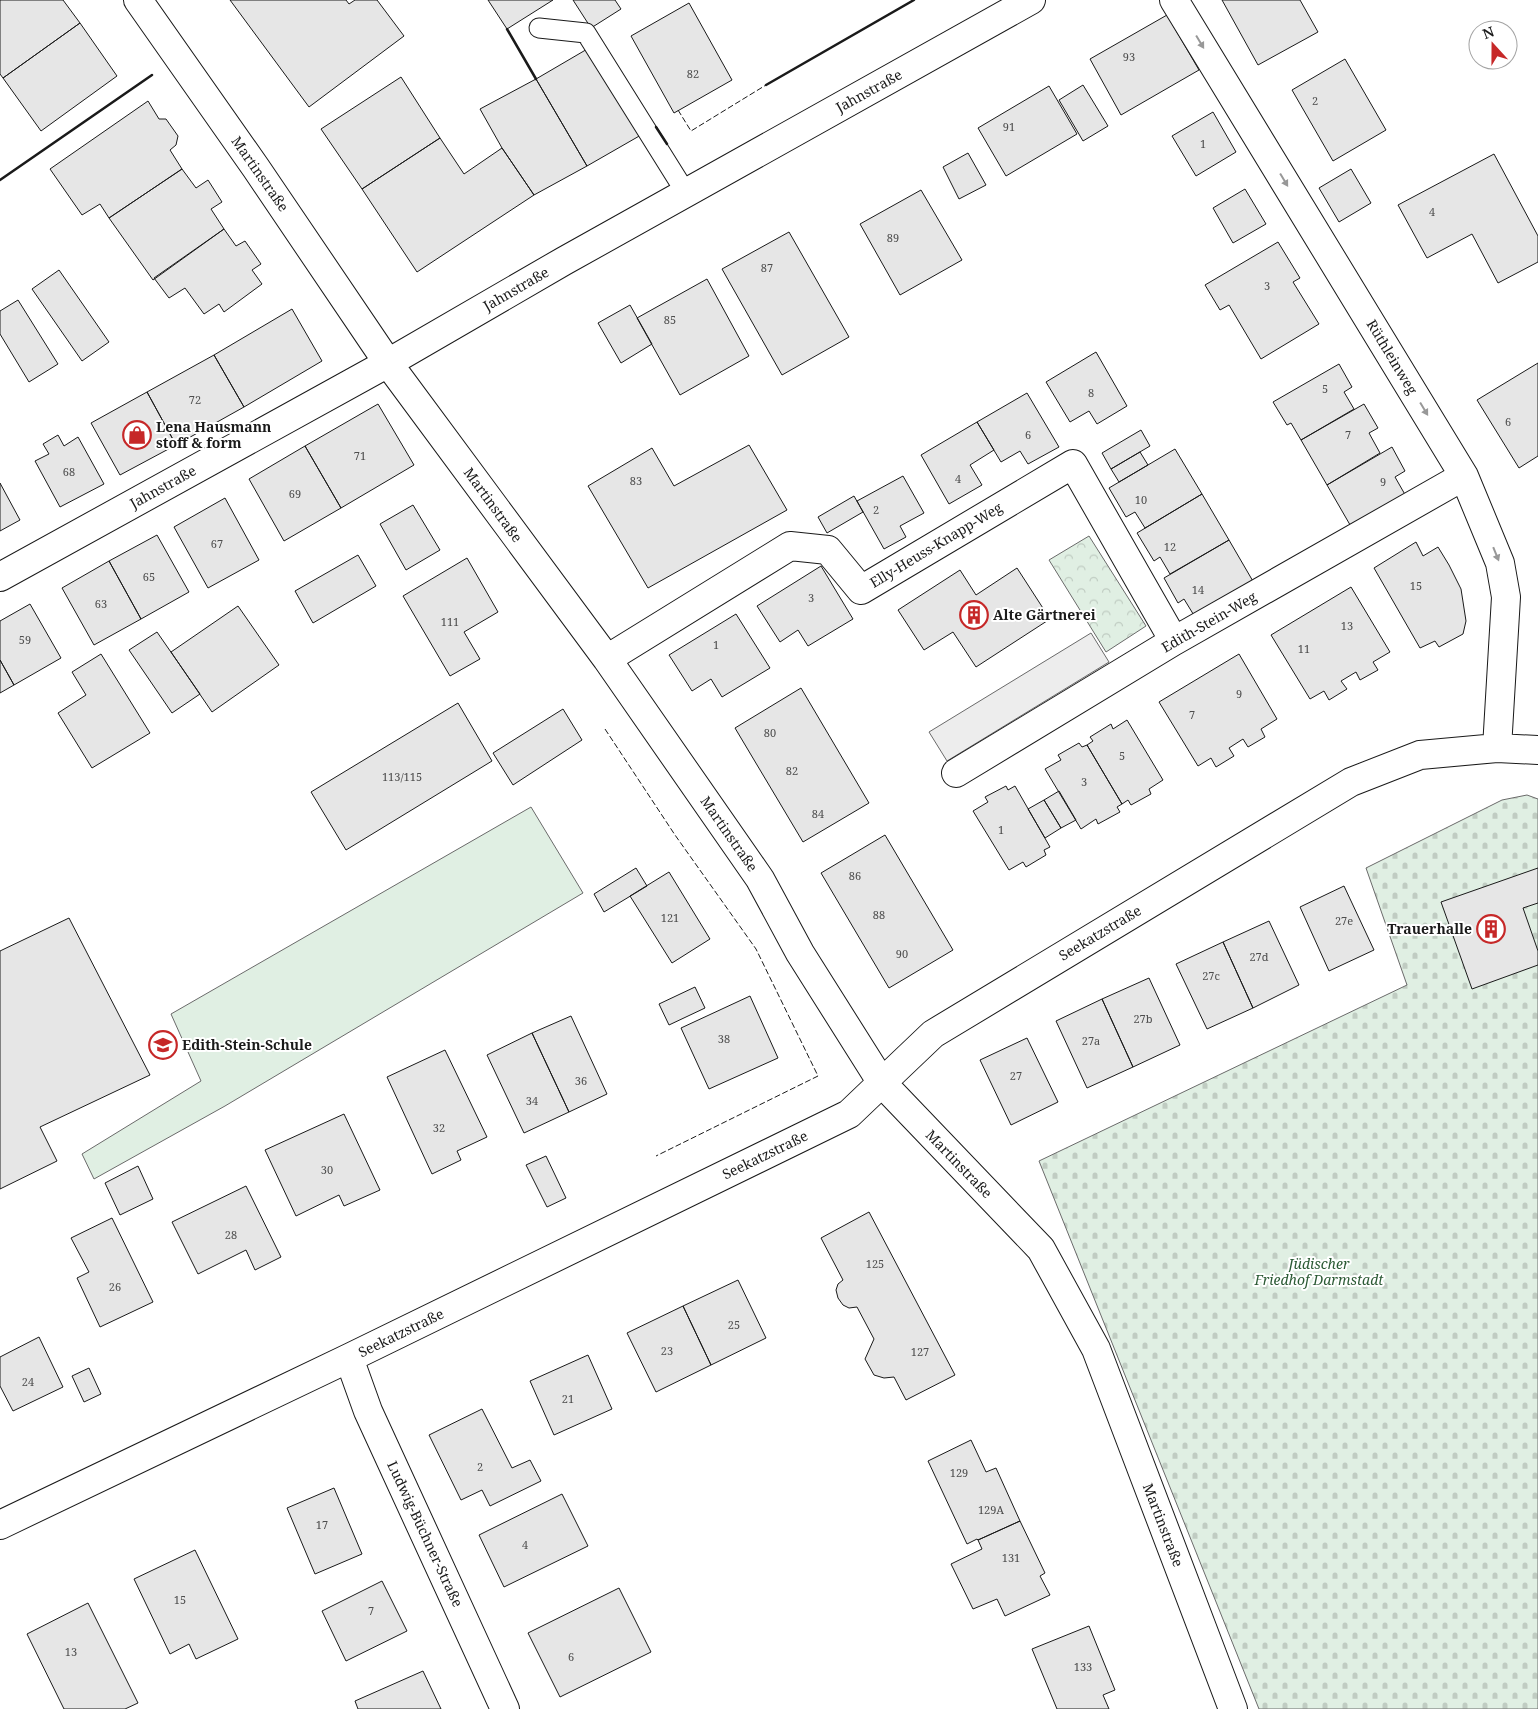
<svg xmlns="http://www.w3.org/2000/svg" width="1538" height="1709" viewBox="0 0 1538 1709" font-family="'Noto Serif',serif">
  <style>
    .cemetery { fill: url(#cemetery-stones); stroke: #6a6a6a }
    .park { fill: url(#park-crowns); stroke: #6a6a6a }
    .pitch { fill: #e0efe3; stroke: #6a6a6a }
    .parking { fill: #ededed; stroke: #6a6a6a }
    .building { fill: #e6e6e6; stroke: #1a1a1a }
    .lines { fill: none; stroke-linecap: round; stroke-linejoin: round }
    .lane-casing { stroke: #1a1a1a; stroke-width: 21 }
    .street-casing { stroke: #1a1a1a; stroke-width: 30 }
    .lane { stroke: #fff; stroke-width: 19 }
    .street { stroke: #fff; stroke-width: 28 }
    .fence { stroke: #1a1a1a; stroke-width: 1; stroke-dasharray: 6 2.5; stroke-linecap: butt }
    .wall { stroke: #1a1a1a; stroke-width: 2.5 }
    .oneway { fill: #989898 }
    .labels { text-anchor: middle; stroke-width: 4; stroke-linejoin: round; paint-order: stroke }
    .number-label { font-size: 11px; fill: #4d4d4d }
    .street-label { font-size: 14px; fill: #1a1a1a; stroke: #fff }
    .poi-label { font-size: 14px; font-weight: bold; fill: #1a1a1a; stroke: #fff; text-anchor: start }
    .park-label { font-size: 14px; font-style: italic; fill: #2b5a34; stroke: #fff }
  </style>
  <defs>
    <pattern id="cemetery-stones" width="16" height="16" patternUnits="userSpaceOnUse" patternTransform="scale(1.25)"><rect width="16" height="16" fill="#e0efe3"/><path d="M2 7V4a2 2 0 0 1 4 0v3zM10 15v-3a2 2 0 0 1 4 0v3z" fill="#c0ccc2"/></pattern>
    <pattern id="park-crowns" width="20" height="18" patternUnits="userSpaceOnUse" patternTransform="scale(1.25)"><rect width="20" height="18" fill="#e0efe3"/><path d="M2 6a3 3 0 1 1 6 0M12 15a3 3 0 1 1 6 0" fill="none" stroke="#c0ccc2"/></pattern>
  </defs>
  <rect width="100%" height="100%" fill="#fff"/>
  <path class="cemetery" d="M 1527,795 L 1538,799 L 1538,1709 L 1259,1709 L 1039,1161 L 1407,985 L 1366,868 L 1502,800 Z"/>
  <path class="park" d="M 1089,536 L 1146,626 L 1106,652 L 1049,560 Z"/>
  <path class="pitch" d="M 531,807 L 583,893 L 225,1106 L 94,1179 L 82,1154 L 201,1081 L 171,1014 Z"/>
  <path class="parking" d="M 1091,633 L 1109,662 L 947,761 L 929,732 Z"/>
  <path class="building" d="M 0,0 L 63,0 L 80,23 L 3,78 L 0,74 Z
    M 230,0 L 346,0 L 349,4 L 355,0 L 377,0 L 404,36 L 309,107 Z
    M 488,0 L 553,0 L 507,29 Z
    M 573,0 L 615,0 L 621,9 L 591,28 Z
    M 1222,0 L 1300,0 L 1318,32 L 1258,65 Z
    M 689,3 L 732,80 L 674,113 L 631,36 Z
    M 1167,15 L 1199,70 L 1121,115 L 1090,59 Z
    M 80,23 L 117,76 L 41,131 L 3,78 Z
    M 589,48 L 641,135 L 587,166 L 536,79 Z
    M 1345,59 L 1386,130 L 1333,161 L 1292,90 Z
    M 401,77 L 440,138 L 362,189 L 321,129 Z
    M 536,79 L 587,166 L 534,195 L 502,148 L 480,109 Z
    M 1083,85 L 1108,126 L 1083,141 L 1059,100 Z
    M 1049,86 L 1077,134 L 1006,176 L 978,128 Z
    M 148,101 L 159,119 L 166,119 L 178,136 L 176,145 L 170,150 L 182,169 L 109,218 L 100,204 L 82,215 L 50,169 Z
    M 1213,112 L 1236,152 L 1196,176 L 1172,136 Z
    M 440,138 L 464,174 L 502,148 L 534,195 L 417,272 L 362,189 Z
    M 968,153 L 986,185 L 959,199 L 943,167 Z
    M 1494,154 L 1538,236 L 1538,262 L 1498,283 L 1472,234 L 1427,258 L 1398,205 Z
    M 182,169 L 196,188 L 208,180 L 222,202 L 211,209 L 224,229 L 153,280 L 109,218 Z
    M 1351,169 L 1371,203 L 1339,222 L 1319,188 Z
    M 1245,189 L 1266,224 L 1233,243 L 1213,208 Z
    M 921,190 L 962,260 L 900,295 L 860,224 Z
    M 224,229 L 236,246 L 245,241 L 261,264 L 252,270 L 262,284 L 224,312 L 219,304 L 204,314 L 185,288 L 169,298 L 154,278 Z
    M 789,232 L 849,337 L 782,375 L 722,269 Z
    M 1278,242 L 1300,278 L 1293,282 L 1319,324 L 1261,359 L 1229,305 L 1220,310 L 1205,285 Z
    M 59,270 L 109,342 L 82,361 L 32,289 Z
    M 707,279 L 749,356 L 680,395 L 637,318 Z
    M 18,300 L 58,364 L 29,382 L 0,334 L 0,311 Z
    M 630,305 L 652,344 L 621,363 L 598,323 Z
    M 292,309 L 322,361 L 244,407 L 214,355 Z
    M 1096,352 L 1127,406 L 1097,424 L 1089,411 L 1070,422 L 1046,382 Z
    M 214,355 L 244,407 L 176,445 L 147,392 Z
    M 1538,363 L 1538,456 L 1519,468 L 1477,400 Z
    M 1339,364 L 1352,387 L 1344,392 L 1354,409 L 1301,440 L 1291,423 L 1287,425 L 1273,402 Z
    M 147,392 L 176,445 L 120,475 L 91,423 Z
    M 1027,393 L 1059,447 L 1028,464 L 1020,451 L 1001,462 L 977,422 Z
    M 378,404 L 414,465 L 341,508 L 305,446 Z
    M 1364,404 L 1378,428 L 1369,433 L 1380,453 L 1327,485 L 1301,440 Z
    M 977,422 L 994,450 L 970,465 L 982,485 L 949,504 L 921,455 Z
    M 1141,430 L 1150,446 L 1111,469 L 1102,453 Z
    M 58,435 L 64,446 L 78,437 L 104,484 L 60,507 L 35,461 L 49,454 L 43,444 Z
    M 749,445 L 787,510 L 648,588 L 588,486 L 652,448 L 674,486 Z
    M 305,446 L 341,508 L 284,541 L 249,479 Z
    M 1392,447 L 1405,471 L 1395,477 L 1407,498 L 1353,530 L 1327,485 Z
    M 1175,449 L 1202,494 L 1145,528 L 1135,512 L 1126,517 L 1109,488 Z
    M 1140,452 L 1148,465 L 1119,482 L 1111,469 Z
    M 903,476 L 924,513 L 900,526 L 906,537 L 884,549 L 857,501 Z
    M 0,483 L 20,520 L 0,531 Z
    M 1202,494 L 1229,540 L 1170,574 L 1160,557 L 1154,561 L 1137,533 Z
    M 854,496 L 863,512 L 827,533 L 818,517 Z
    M 225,498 L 259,560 L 208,588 L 174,527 Z
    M 413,505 L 440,550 L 406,570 L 380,524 Z
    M 157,535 L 189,592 L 141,619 L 109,561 Z
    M 1229,540 L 1254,583 L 1195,617 L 1184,599 L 1178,603 L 1164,578 Z
    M 1416,542 L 1423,556 L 1438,547 L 1449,565 L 1461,589 L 1466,621 L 1463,634 L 1439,647 L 1435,641 L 1420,648 L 1374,568 Z
    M 358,555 L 376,586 L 313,623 L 295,591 Z
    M 467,558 L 498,612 L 464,632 L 480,659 L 450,676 L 403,596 Z
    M 109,561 L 141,619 L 94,645 L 62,588 Z
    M 821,566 L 853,619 L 808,646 L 798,630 L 780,642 L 757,606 Z
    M 1017,568 L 1050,619 L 976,667 L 953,632 L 924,650 L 898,610 L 960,570 L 976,595 Z
    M 1351,587 L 1390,652 L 1373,662 L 1378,670 L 1360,680 L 1356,672 L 1341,681 L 1347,689 L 1329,700 L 1324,691 L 1310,699 L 1271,635 Z
    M 30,604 L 61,658 L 14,685 L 0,660 L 0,621 Z
    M 238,606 L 279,665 L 212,712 L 171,652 Z
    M 736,614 L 770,668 L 722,697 L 711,679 L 692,691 L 669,655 Z
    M 157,632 L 200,694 L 172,713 L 129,650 Z
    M 101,654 L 150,733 L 92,768 L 58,713 L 86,695 L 72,672 Z
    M 1239,654 L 1277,719 L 1261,729 L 1265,737 L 1248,747 L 1243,739 L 1229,748 L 1234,756 L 1216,767 L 1211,758 L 1198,766 L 1159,702 Z
    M 0,660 L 14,685 L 0,693 Z
    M 801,688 L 869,803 L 803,842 L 735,728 Z
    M 458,703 L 492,761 L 346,850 L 311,792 Z
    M 563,709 L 582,740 L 513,785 L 493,753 Z
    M 1127,720 L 1163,780 L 1149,789 L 1151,794 L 1131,805 L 1128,800 L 1122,804 L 1087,745 L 1093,741 L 1090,737 L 1111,724 L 1113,729 Z
    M 1079,743 L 1082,747 L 1087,745 L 1122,804 L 1117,807 L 1120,812 L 1098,824 L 1096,819 L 1081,829 L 1045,769 L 1061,760 L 1058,755 Z
    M 1006,786 L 1008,790 L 1015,786 L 1050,847 L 1044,850 L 1046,855 L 1026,867 L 1023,862 L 1009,870 L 973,811 L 988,802 L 985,797 Z
    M 1059,791 L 1076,820 L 1061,828 L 1044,800 Z
    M 1044,800 L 1061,828 L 1045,838 L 1028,809 Z
    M 885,835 L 953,950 L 889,988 L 821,873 Z
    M 636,868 L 647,886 L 604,912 L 594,894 Z
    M 1538,868 L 1538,903 L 1523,908 L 1538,951 L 1538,965 L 1472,989 L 1441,902 Z
    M 669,872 L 710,939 L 672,963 L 630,896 Z
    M 1344,886 L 1374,950 L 1329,971 L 1300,907 Z
    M 69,918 L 150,1075 L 40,1127 L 57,1161 L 0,1189 L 0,951 Z
    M 1269,921 L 1299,985 L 1253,1008 L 1223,942 Z
    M 1223,942 L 1253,1008 L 1207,1029 L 1176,964 Z
    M 1149,978 L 1180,1045 L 1133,1067 L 1102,999 Z
    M 695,987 L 705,1008 L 669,1025 L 659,1004 Z
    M 750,996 L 778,1058 L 709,1089 L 681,1028 Z
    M 1102,999 L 1133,1067 L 1087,1088 L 1056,1021 Z
    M 571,1016 L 607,1094 L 569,1112 L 532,1033 Z
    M 532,1033 L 569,1112 L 524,1133 L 487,1055 Z
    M 1027,1038 L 1058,1102 L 1011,1125 L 980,1060 Z
    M 445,1050 L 487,1137 L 457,1151 L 461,1160 L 432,1174 L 387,1077 Z
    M 344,1114 L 380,1190 L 344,1206 L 339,1195 L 296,1216 L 265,1150 Z
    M 546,1156 L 566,1198 L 547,1207 L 526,1165 Z
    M 138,1166 L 153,1199 L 120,1215 L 105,1183 Z
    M 246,1186 L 281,1257 L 255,1270 L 246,1250 L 198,1274 L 172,1222 Z
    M 869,1212 L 955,1375 L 906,1400 L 894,1377 L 884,1378 L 874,1375 L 865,1359 L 874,1339 L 857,1307 L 849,1308 L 843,1305 L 838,1298 L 836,1290 L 838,1284 L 843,1280 L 821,1238 Z
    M 112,1218 L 153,1302 L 100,1327 L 77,1278 L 89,1272 L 71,1238 Z
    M 738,1280 L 766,1338 L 711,1365 L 683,1306 Z
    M 683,1306 L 711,1365 L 656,1392 L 627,1333 Z
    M 39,1337 L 63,1387 L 13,1411 L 0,1386 L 0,1357 Z
    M 588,1355 L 612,1409 L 554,1435 L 530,1381 Z
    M 89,1368 L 101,1394 L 84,1402 L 72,1376 Z
    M 482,1409 L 512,1468 L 530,1460 L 541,1481 L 490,1506 L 482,1490 L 461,1500 L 429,1435 Z
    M 971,1440 L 986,1472 L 996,1468 L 1020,1521 L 978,1540 L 977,1539 L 967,1544 L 928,1461 Z
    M 334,1488 L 362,1554 L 315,1574 L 287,1508 Z
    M 562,1494 L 588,1546 L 504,1587 L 479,1535 Z
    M 1020,1521 L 1045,1573 L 1040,1576 L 1050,1595 L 1005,1616 L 997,1599 L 973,1609 L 951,1564 L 982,1549 L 978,1540 Z
    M 195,1550 L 238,1639 L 196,1659 L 189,1644 L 170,1654 L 134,1579 Z
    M 382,1581 L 407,1631 L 346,1661 L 322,1611 Z
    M 619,1588 L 651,1652 L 560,1697 L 528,1633 Z
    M 88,1603 L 138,1703 L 125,1709 L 64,1709 L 27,1634 Z
    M 1089,1626 L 1115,1690 L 1103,1695 L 1109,1709 L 1057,1709 L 1032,1649 Z
    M 423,1671 L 441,1709 L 358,1709 L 355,1701 Z"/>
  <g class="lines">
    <defs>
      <path id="lane" d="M 539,28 L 586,33 L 686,193"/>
      <path id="street" d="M 138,0 L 256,168 L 388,363 L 607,659 L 760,879 L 800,953 L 882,1083 L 1041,1249 L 1096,1349 L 1233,1709
        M 1174,0 L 1464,476 L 1500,563 L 1506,597 L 1497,748
        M 0,577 L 388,363 L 564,261 L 1031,0
        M 607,659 L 790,546 L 828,550 L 861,590 L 1073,464 L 1174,641
        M 956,773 L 1174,641 L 1464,476
        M 349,1358 L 368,1411 L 505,1709
        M 0,1525 L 349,1358 L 849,1114 L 933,1034 L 1351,782 L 1420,755 L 1497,748 L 1538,750"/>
    </defs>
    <use href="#lane" class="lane-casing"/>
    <use href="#street" class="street-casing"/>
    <use href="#lane" class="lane"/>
    <use href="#street" class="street"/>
    <path class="fence" d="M 678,110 L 691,131 L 766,85
      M 605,729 L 675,835 L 756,949 L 818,1076 L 656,1156"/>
    <path class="wall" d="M 507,29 L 536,79
      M 766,85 L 914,0
      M 656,127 L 667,144
      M 0,180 L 152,75"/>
  </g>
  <defs><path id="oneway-solid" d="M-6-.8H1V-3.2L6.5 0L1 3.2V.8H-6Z" transform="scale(1.25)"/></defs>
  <g class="oneway">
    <use href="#oneway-solid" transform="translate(1200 42) rotate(59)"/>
    <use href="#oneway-solid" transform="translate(1284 180) rotate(59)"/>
    <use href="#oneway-solid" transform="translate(1424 409) rotate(59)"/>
    <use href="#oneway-solid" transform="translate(1496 554) rotate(68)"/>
  </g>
  <defs>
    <symbol id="shop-ring" viewBox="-11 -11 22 22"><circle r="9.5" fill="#fff" stroke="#c62828" stroke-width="1.5"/><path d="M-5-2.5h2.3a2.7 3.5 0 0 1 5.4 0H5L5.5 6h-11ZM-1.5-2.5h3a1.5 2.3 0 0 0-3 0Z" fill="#c62828"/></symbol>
    <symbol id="building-ring" viewBox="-11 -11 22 22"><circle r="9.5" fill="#fff" stroke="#c62828" stroke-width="1.5"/><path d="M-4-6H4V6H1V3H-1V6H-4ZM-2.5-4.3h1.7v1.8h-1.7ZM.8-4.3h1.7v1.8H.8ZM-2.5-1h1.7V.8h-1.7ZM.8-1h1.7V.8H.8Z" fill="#c62828"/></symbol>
    <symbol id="school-ring" viewBox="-11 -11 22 22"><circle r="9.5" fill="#fff" stroke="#c62828" stroke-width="1.5"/><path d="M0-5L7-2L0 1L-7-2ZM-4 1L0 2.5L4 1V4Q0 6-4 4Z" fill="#c62828"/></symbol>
  </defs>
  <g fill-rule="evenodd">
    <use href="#shop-ring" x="121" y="419" width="32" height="32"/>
    <use href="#building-ring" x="958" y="599" width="32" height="32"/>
    <use href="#building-ring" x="1475" y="913" width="32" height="32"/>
    <use href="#school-ring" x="147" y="1029" width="32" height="32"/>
  </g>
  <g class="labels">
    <g class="number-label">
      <text x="1129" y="61">93</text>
      <text x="693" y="78">82</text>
      <text x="1315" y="105">2</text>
      <text x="1009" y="131">91</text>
      <text x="1203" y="148">1</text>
      <text x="1432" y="216">4</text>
      <text x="893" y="242">89</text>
      <text x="767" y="272">87</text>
      <text x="1267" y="290">3</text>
      <text x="670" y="324">85</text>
      <text x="1325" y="393">5</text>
      <text x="1091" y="397">8</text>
      <text x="195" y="404">72</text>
      <text x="1508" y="426">6</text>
      <text x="1028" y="439">6</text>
      <text x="1348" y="439">7</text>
      <text x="360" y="460">71</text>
      <text x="69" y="476">68</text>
      <text x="958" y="483">4</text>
      <text x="636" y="485">83</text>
      <text x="1383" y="486">9</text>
      <text x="295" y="498">69</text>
      <text x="1141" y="504">10</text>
      <text x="876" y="514">2</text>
      <text x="217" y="548">67</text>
      <text x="1170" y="551">12</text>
      <text x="149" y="581">65</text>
      <text x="1416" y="590">15</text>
      <text x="1198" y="594">14</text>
      <text x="811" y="602">3</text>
      <text x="101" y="608">63</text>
      <text x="450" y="626">111</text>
      <text x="1347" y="630">13</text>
      <text x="25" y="644">59</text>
      <text x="716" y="649">1</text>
      <text x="1304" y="653">11</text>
      <text x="1239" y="698">9</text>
      <text x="1192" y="719">7</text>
      <text x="770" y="737">80</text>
      <text x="1122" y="760">5</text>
      <text x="792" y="775">82</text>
      <text x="402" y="781">113/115</text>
      <text x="1084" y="786">3</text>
      <text x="818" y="818">84</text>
      <text x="1001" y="834">1</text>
      <text x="855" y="880">86</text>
      <text x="879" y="919">88</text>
      <text x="670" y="922">121</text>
      <text x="1344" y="925">27e</text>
      <text x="902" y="958">90</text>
      <text x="1259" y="961">27d</text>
      <text x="1211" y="980">27c</text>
      <text x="1143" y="1023">27b</text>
      <text x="724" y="1043">38</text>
      <text x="1091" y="1045">27a</text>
      <text x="1016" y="1080">27</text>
      <text x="581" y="1085">36</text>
      <text x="532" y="1105">34</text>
      <text x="439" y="1132">32</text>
      <text x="327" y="1174">30</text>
      <text x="231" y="1239">28</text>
      <text x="875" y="1268">125</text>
      <text x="115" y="1291">26</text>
      <text x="734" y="1329">25</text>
      <text x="667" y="1355">23</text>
      <text x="920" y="1356">127</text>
      <text x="28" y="1386">24</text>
      <text x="568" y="1403">21</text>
      <text x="480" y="1471">2</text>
      <text x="959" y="1477">129</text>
      <text x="991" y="1514">129A</text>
      <text x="322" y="1529">17</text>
      <text x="525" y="1549">4</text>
      <text x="1011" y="1562">131</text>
      <text x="180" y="1604">15</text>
      <text x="371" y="1615">7</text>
      <text x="71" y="1656">13</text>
      <text x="571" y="1661">6</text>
      <text x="1083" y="1671">133</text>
    </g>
    <g class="street-label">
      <text transform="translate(869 91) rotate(-29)" y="5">Jahnstraße</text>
      <text transform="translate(260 174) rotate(55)" y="5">Martinstraße</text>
      <text transform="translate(516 289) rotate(-30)" y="5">Jahnstraße</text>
      <text transform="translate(1392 357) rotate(59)" y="5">Rüthleinweg</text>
      <text transform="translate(163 487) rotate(-29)" y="5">Jahnstraße</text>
      <text transform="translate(493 505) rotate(54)" y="5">Martinstraße</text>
      <text transform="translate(936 545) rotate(-31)" y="5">Elly-Heuss-Knapp-Weg</text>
      <text transform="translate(1209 622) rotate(-30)" y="5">Edith-Stein-Weg</text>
      <text transform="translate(729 834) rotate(55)" y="5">Martinstraße</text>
      <text transform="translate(1100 933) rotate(-31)" y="5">Seekatzstraße</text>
      <text transform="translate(765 1155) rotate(-26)" y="5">Seekatzstraße</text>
      <text transform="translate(959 1164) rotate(46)" y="5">Martinstraße</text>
      <text transform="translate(401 1333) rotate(-26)" y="5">Seekatzstraße</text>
      <text transform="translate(1163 1525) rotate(69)" y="5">Martinstraße</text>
      <text transform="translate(425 1534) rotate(65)" y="5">Ludwig-Büchner-Straße</text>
    </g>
    <g class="poi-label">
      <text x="156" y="432">Lena Hausmann<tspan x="156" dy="16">stoff &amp; form</tspan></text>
      <text x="993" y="620">Alte Gärtnerei</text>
      <text x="1472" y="934" text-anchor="end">Trauerhalle</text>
      <text x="182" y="1050">Edith-Stein-Schule</text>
    </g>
    <g class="park-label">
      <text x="1319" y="1269">Jüdischer<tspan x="1319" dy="16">Friedhof Darmstadt</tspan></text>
    </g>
  </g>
  <g transform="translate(1493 45) rotate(339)"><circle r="24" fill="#ffffff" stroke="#a3a3a3"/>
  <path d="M0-4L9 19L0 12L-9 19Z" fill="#c62828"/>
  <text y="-8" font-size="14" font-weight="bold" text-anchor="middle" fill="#1a1a1a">N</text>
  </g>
</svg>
